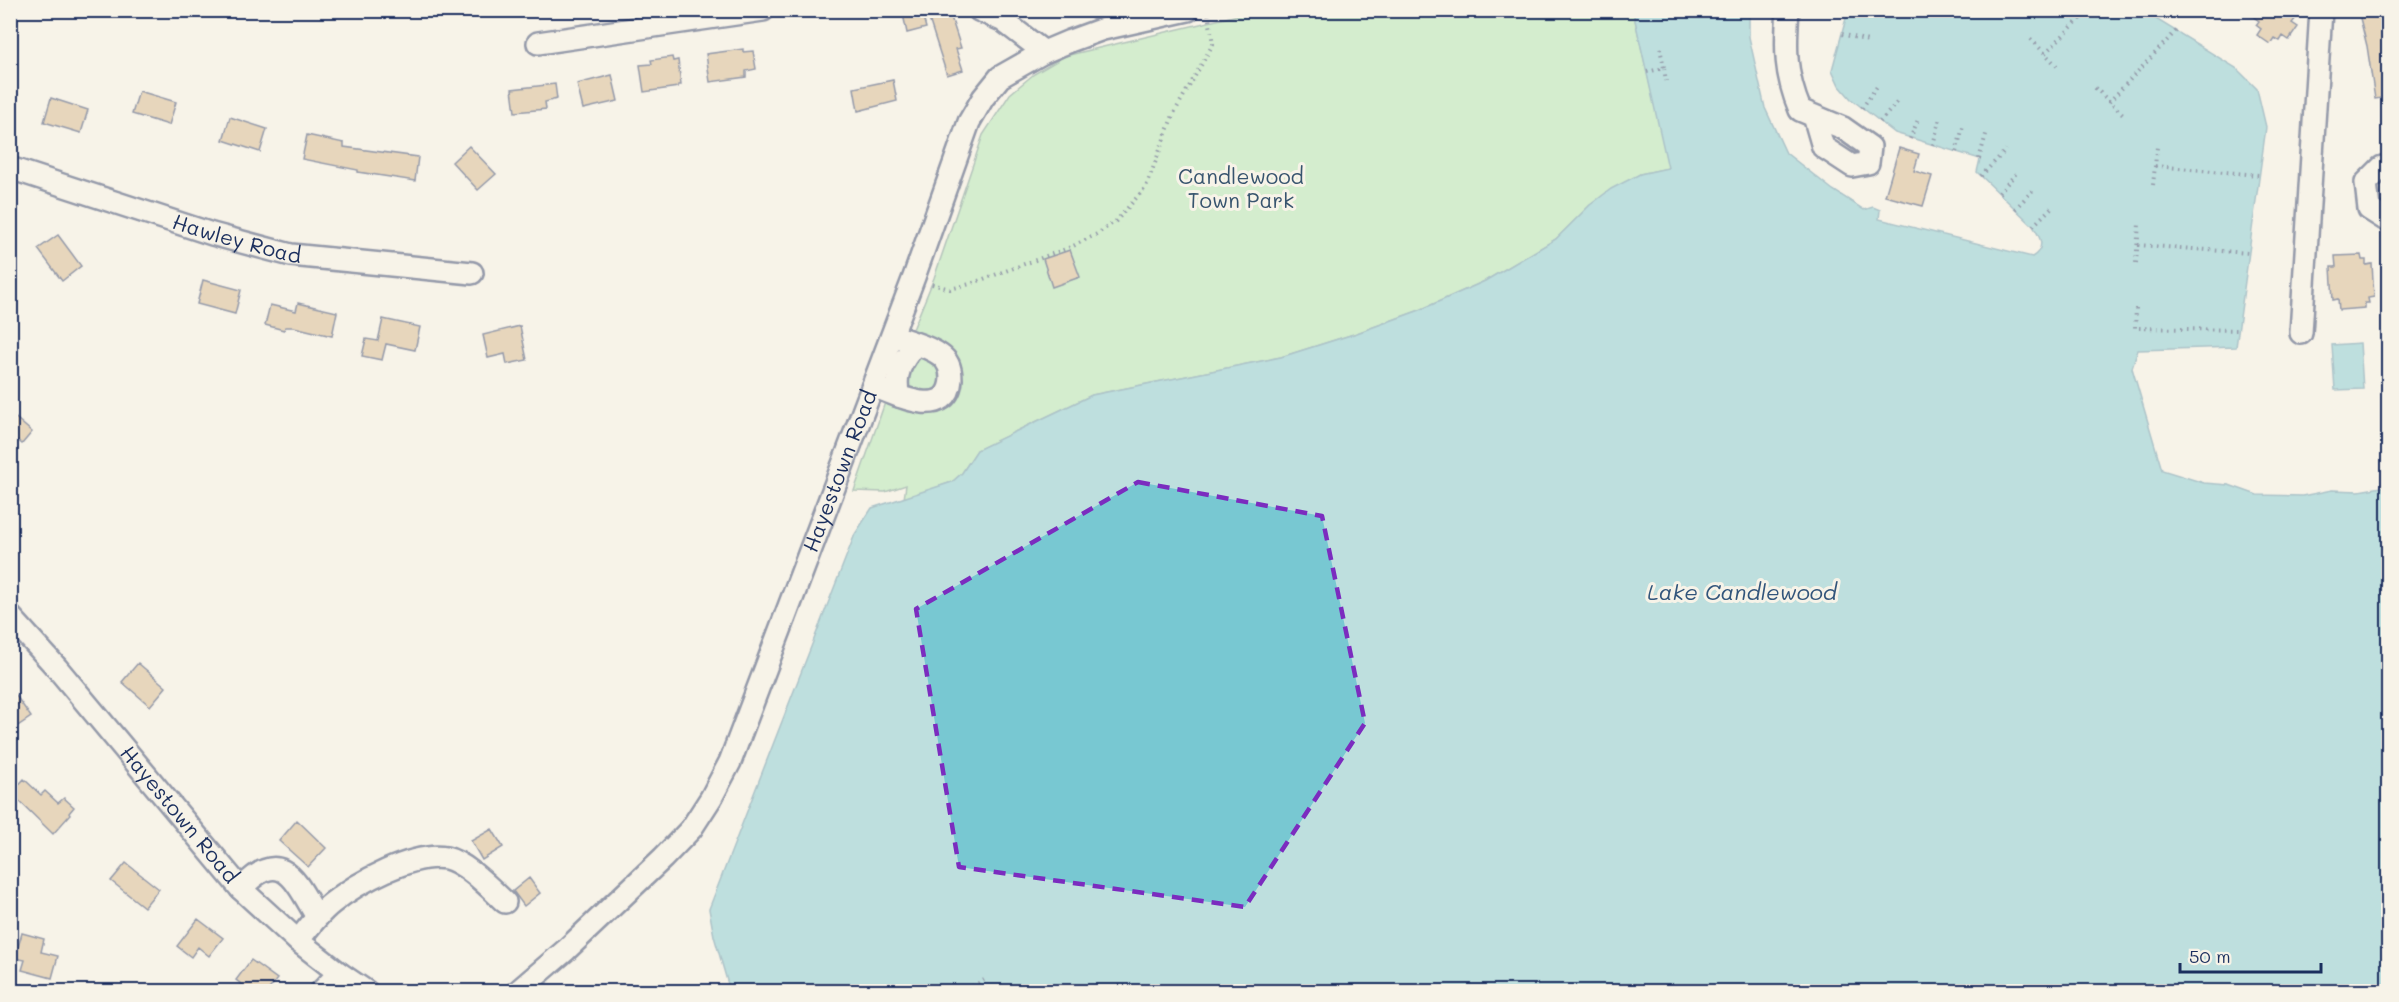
<svg xmlns="http://www.w3.org/2000/svg" width="2399" height="1002" viewBox="0 0 2399 1002" font-family="Mali,sans-serif">
  <style>
    .green { fill: #a8e7af; stroke: #628b86; stroke-width: 1.5 }
    .water { fill: #78c8d2; stroke: #538ba4; stroke-width: 1.5 }
    .building { fill: #d3b487; stroke: #1b2f5e; stroke-width: 1.5 }
    .lines { fill: none; stroke-linecap: round; stroke-linejoin: round }
    .minor-casing { stroke: #1b2f5e; stroke-width: 26 }
    .path { stroke: #1b2f5e; stroke-width: 4; stroke-dasharray: 1.5 4.5; stroke-linecap: butt }
    .minor { stroke: #f7f3e8; stroke-width: 21 }
    .marked { fill: none; stroke: #7b2cbf; stroke-width: 4.5; stroke-dasharray: 12 8; stroke-linejoin: round }
    .labels { text-anchor: middle; stroke-width: 6; stroke-linejoin: round; paint-order: stroke }
    .park-label { font-size: 21px; fill: #37546e; stroke: #f7f3e8 }
    .street-label { font-size: 21px; fill: #1b2f5e; stroke: #f7f3e8 }
    .water-label { font-size: 22px; font-style: italic; fill: #32557b; stroke: #f7f3e8 }
  </style>
  <rect width="100%" height="100%" fill="#f7f3e8"/>
  <filter id="ink" filterUnits="userSpaceOnUse"><feTurbulence type="fractalNoise" baseFrequency=".0167" numOctaves="2"/><feDisplacementMap in="SourceGraphic" scale="12" xChannelSelector="R" yChannelSelector="G"/><feConvolveMatrix kernelMatrix="1 2 1 2 8 2 1 2 1" color-interpolation-filters="sRGB"/></filter>
  <g filter="url(#ink)">
    <path class="green" d="M 1255,11 L 1633,11 L 1669,168 L 1640,174 L 1590,205 L 1556,239 L 1485,281 L 1420,310 L 1357,333 L 1281,357 L 1092,395 L 977,450 L 962,473 L 952,482 L 904,499 L 906,485 L 885,492 L 854,491 L 896,371 L 934,278 L 983,135 L 1010,94 L 1034,74 L 1065,56 Z"/>
    <path class="water" d="M 1633,11 L 1749,11 L 1749,37 L 1765,108 L 1786,153 L 1833,190 L 1864,210 L 1873,207 L 1880,210 L 1879,219 L 2032,257 C 2046,248 2041,238 2033,226 L 1977,172 L 1980,159 L 1895,133 L 1851,99 L 1839,85 L 1832,70 L 1848,11 L 2143,11 L 2236,68 L 2257,89 L 2266,127 L 2236,347 L 2138,350 L 2132,368 L 2162,470 L 2204,483 L 2229,485 L 2257,495 L 2302,496 L 2332,490 L 2359,491 L 2388,486 L 2388,991 L 730,991 L 714,936 L 709,909 L 855,534 L 872,508 L 952,482 L 962,473 L 977,450 L 1092,395 L 1281,357 L 1357,333 L 1420,310 L 1485,281 L 1556,239 L 1590,205 L 1611,189 L 1640,174 L 1668,168 Z
      M 2360,343 L 2363,389 L 2335,390 L 2332,345 Z"/>
    <path class="building" d="M 921,10 L 926,28 L 907,33 L 903,14 Z
      M 2244,10 L 2286,10 L 2296,18 L 2292,23 L 2298,27 L 2289,40 L 2283,36 L 2280,41 L 2274,38 L 2270,44 L 2257,35 L 2261,29 L 2256,25 L 2259,21 Z
      M 2363,10 L 2388,10 L 2388,97 L 2375,99 L 2367,46 L 2359,14 L 2364,13 Z
      M 945,15 L 946,19 L 951,17 L 961,48 L 956,49 L 963,70 L 947,75 L 929,19 Z
      M 743,49 L 743,52 L 753,51 L 756,69 L 746,71 L 746,77 L 710,82 L 706,54 Z
      M 672,57 L 673,61 L 678,60 L 681,85 L 678,85 L 678,87 L 644,92 L 640,65 L 652,64 L 651,60 Z
      M 612,75 L 618,101 L 583,109 L 577,84 Z
      M 893,80 L 897,101 L 858,111 L 854,88 Z
      M 555,84 L 557,99 L 545,102 L 546,109 L 515,112 L 512,89 Z
      M 139,91 L 176,102 L 169,125 L 132,114 Z
      M 51,98 L 88,110 L 81,133 L 44,122 Z
      M 230,117 L 267,129 L 260,152 L 223,140 Z
      M 307,135 L 344,143 L 344,147 L 418,157 L 415,181 L 358,172 L 358,170 L 302,159 Z
      M 469,146 L 496,174 L 478,190 L 452,162 Z
      M 1899,148 L 1919,154 L 1914,171 L 1932,176 L 1923,206 L 1885,196 Z
      M 58,235 L 81,266 L 62,281 L 38,249 Z
      M 1070,250 L 1080,277 L 1052,287 L 1043,259 Z
      M 2361,255 L 2362,260 L 2366,260 L 2366,265 L 2372,264 L 2374,297 L 2368,298 L 2369,303 L 2365,303 L 2365,308 L 2339,310 L 2338,299 L 2333,300 L 2331,267 L 2336,267 L 2335,256 Z
      M 203,280 L 241,290 L 235,314 L 197,304 Z
      M 298,303 L 337,312 L 332,336 L 294,327 L 285,327 L 284,330 L 265,325 L 270,305 L 296,311 Z
      M 383,319 L 420,327 L 415,350 L 386,344 L 382,360 L 362,356 L 366,339 L 378,341 Z
      M 520,326 L 527,360 L 507,364 L 505,354 L 488,358 L 483,335 Z
      M 10,413 L 32,432 L 22,444 L 10,434 Z
      M 138,663 L 166,687 L 150,706 L 122,682 Z
      M 10,687 L 31,717 L 10,731 Z
      M 24,779 L 41,795 L 45,791 L 58,803 L 64,798 L 74,807 L 69,813 L 70,815 L 53,834 L 11,793 Z
      M 297,820 L 326,848 L 308,867 L 279,841 Z
      M 492,829 L 503,847 L 482,860 L 471,841 Z
      M 126,863 L 159,889 L 144,907 L 111,881 Z
      M 529,878 L 540,893 L 524,906 L 513,891 Z
      M 198,919 L 223,938 L 209,956 L 198,947 L 191,957 L 177,946 Z
      M 22,933 L 44,939 L 41,952 L 58,956 L 52,978 L 22,970 L 25,960 L 15,958 Z
      M 251,960 L 277,979 L 267,992 L 252,992 L 236,980 Z"/>
    <g class="lines">
      <defs>
        <g id="minor">
          <path d="M 979,10 L 1002,20 L 1044,52"/>
          <path d="M 1788,10 C 1785,49 1785,74 1800,110 L 1843,128 L 1870,147 L 1868,163 L 1852,166 L 1823,147 L 1814,116"/>
          <path d="M 538,43 L 763,10"/>
          <path d="M 2388,166 L 2382,167 L 2366,183 L 2369,209 L 2388,221"/>
          <path id="s1" d="M 10,168 L 212,234 L 291,255 L 472,273"/>
          <path d="M 2301,333 L 2321,10"/>
          <path d="M 873,386 C 894,394 948,422 951,379 C 951,370 949,361 940,355 C 927,345 908,342 893,335"/>
          <path d="M 899,396 C 893,375 902,360 915,345"/>
          <path id="s2" d="M 10,616 L 57,668 L 241,889 L 298,941 L 339,973 L 367,992"/>
          <path d="M 241,889 C 282,844 296,882 317,917"/>
          <path d="M 298,941 C 308,928 318,914 332,903 C 357,883 413,852 446,858 C 465,862 491,889 505,902"/>
          <path d="M 321,992 L 339,973"/>
          <path id="s3" d="M 517,992 L 566,950 L 663,858 L 691,829 L 711,798 L 730,762 L 914,277 L 969,122 L 983,98 L 1000,77 L 1044,52 L 1070,41 L 1103,29 L 1188,10"/>
        </g>
      </defs>
      <use href="#minor" class="minor-casing"/>
      <path class="path" d="M 1848,11 L 1875,16
        M 1842,34 L 1868,41
        M 2031,39 L 2058,67
        M 1660,48 L 1664,68
        M 2045,53 L 2089,10
        M 1647,72 L 1664,68 L 1666,81
        M 2095,88 L 2123,114
        M 2109,102 L 2176,31
        M 1862,108 L 1878,85
        M 1880,122 L 1899,100
        M 1910,139 L 1919,117
        M 1933,145 L 1940,118
        M 1956,152 L 1964,124
        M 1979,159 L 1987,131
        M 2155,166 L 2259,175
        M 1981,176 L 2006,150
        M 2153,185 L 2157,147
        M 1999,193 L 2018,171
        M 2015,209 L 2034,189
        M 2033,226 L 2053,206
        M 2138,245 L 2249,253
        M 2136,263 L 2139,224
        M 932,284 L 950,289 L 970,284 L 1071,247 L 1097,234 L 1116,221 L 1146,187 L 1173,115 L 1213,44 L 1208,11
        M 2136,308 L 2135,328 L 2238,330
        M 962,992 L 984,980"/>
      <use href="#minor" class="minor"/>
    </g>
  </g>
  <path d="M0 0H2399V1002H0ZM 1138,482 L 1322,516 L 1365,723 L 1245,907 L 959,867 L 916,609 Z" fill="#f7f3e8" fill-opacity=".55" fill-rule="evenodd"/>
  <path class="marked" d="M 1138,482 L 1322,516 L 1365,723 L 1245,907 L 959,867 L 916,609 Z"/>
  <g class="labels">
    <g class="park-label">
      <text x="1241" y="184">Candlewood<tspan x="1241" dy="24">Town Park</tspan></text>
    </g>
    <g class="street-label">
      <text dy="7" stroke="none"><textPath href="#s1" startOffset="238">Hawley Road</textPath></text>
      <text dy="7" stroke="none"><textPath href="#s3" startOffset="627">Hayestown Road</textPath></text>
      <text dy="7" stroke="none"><textPath href="#s2" startOffset="261">Hayestown Road</textPath></text>
    </g>
    <g class="water-label">
      <text x="1742" y="600">Lake Candlewood</text>
    </g>
  </g>
  <rect width="2399" height="1002" fill="none" stroke="#f7f3e8" stroke-width="36"/>
  <rect x="18" y="18" width="2363" height="966" fill="none" stroke="#1b2f5e" stroke-width="2" filter="url(#ink)"/>
  <path d="M2180 963v9h141v-9" fill="none" stroke="#1b2f5e" stroke-width="3"/>
  <text x="2189" y="963" font-size="18" fill="#1b2f5e" stroke="#f7f3e8" stroke-width="4.5" paint-order="stroke">50 m</text>
</svg>
